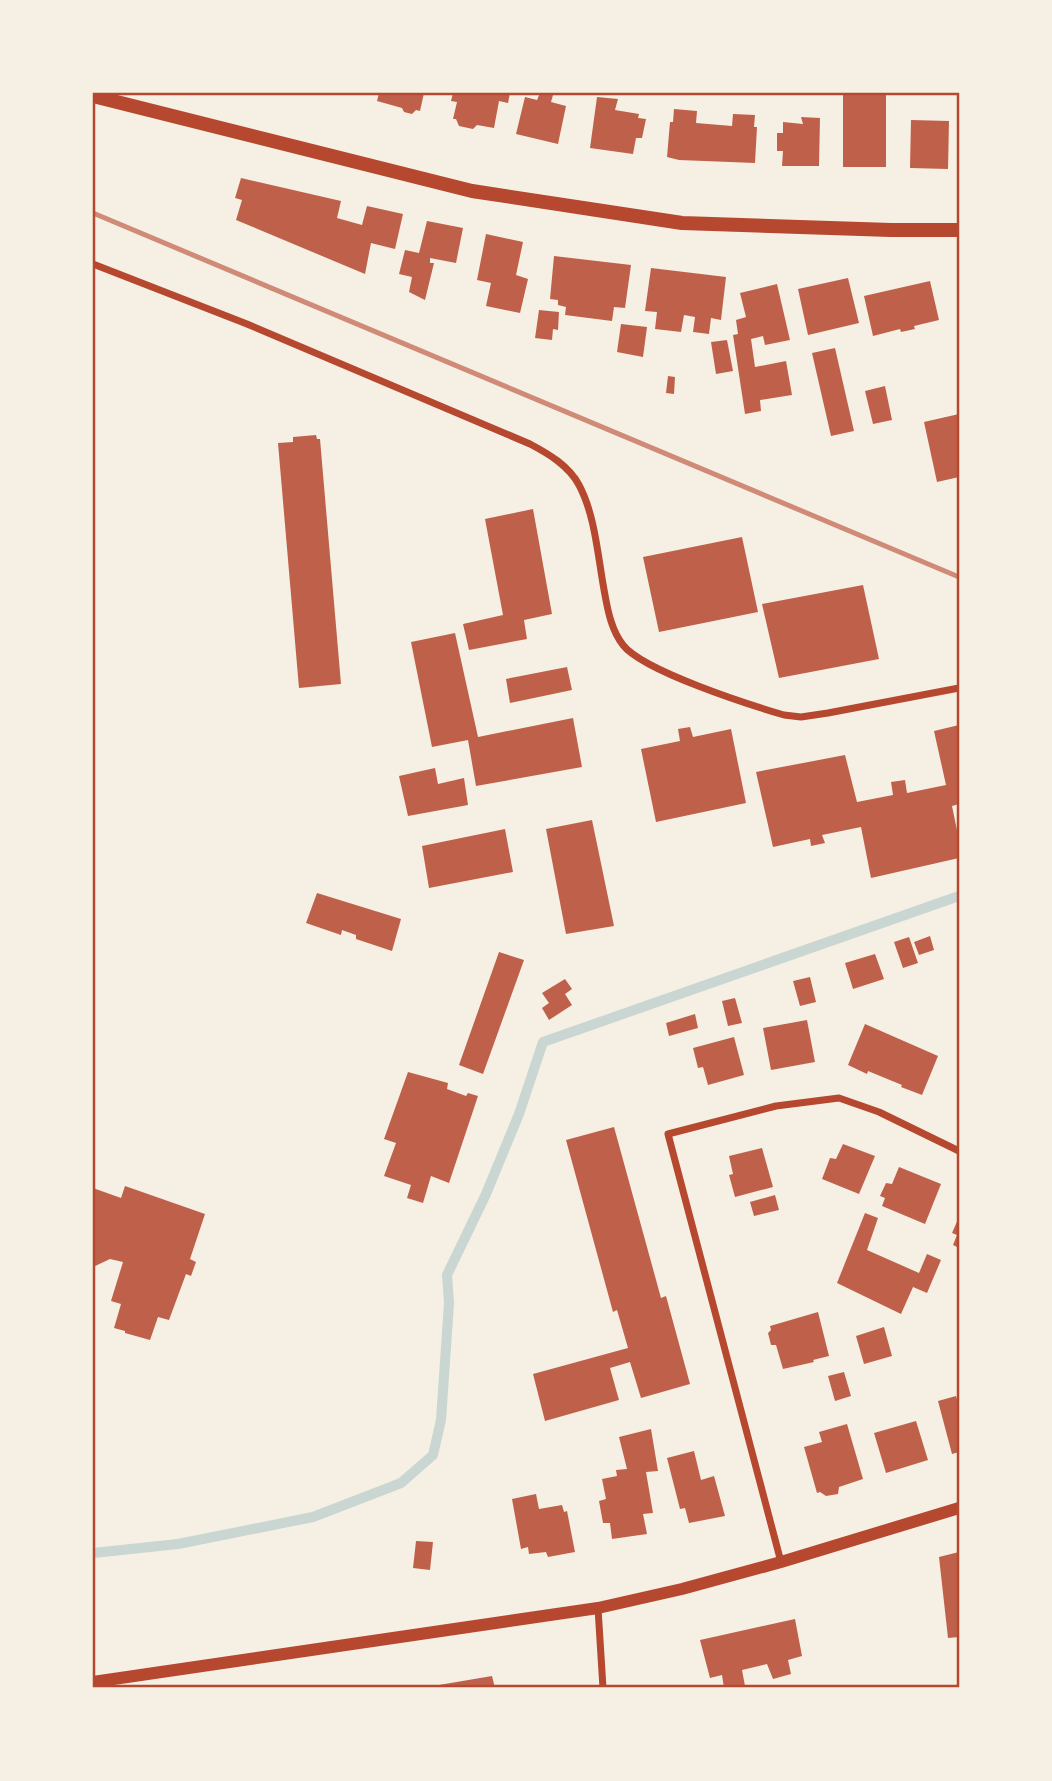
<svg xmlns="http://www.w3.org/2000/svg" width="1052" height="1781" viewBox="0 0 1052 1781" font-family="'Roboto Condensed',sans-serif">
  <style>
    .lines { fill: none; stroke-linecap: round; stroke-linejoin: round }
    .stream { stroke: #c9d6d2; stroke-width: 10 }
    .building { fill: #bf614a }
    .minor { stroke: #b5482f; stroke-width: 7 }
    .tertiary { stroke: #b5482f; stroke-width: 12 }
    .secondary { stroke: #b5482f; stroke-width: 14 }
    .rail { stroke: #cf8b77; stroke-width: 5 }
    .neatline { fill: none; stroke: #b5482f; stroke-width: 2.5 }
  </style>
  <rect width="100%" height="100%" fill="#f6efe4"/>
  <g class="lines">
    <path class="stream" d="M 93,1553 L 178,1544 L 313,1517 L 401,1483 L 433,1455 L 441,1420 L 449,1303 L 447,1275 L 486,1194 L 519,1114 L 543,1042 L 959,896"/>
  </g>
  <path class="building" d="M 379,93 L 424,93 L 420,111 L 416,110 L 412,114 L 404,112 L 402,108 L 377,101 Z
    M 453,93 L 510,93 L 508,103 L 499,101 L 494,128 L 477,125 L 473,129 L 459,126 L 456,119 L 453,119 L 457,102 L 451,101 Z
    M 540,93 L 553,95 L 551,102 L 566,106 L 558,144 L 516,134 L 525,97 L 537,100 Z
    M 843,93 L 886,93 L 886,167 L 843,167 Z
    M 597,97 L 618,99 L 615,110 L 639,114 L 638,118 L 646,119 L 642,138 L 636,138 L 633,154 L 590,148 Z
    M 674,109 L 697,111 L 696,123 L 732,126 L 733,114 L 755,115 L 754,127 L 757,127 L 755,163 L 679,160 L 667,157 L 670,122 L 673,122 Z
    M 801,117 L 820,118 L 819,166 L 782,166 L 783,151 L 777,151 L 777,133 L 783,133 L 783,122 L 803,124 Z
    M 911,120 L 949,121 L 948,169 L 910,168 Z
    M 241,178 L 341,201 L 337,218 L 362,225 L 367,206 L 403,214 L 395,249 L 371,243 L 365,274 L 236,220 L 242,200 L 235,198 Z
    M 427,221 L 463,228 L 456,263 L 430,258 L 430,263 L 434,263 L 425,300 L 409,292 L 412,277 L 399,274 L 405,250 L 419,253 Z
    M 486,234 L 523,242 L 516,275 L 528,279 L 520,313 L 486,306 L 491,283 L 477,280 Z
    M 554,256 L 631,265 L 625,308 L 614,307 L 612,321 L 565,315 L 566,307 L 558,305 L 558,300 L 550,299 Z
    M 651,268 L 726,277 L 721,320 L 711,318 L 709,334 L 693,332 L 695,317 L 684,315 L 681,332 L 655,329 L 657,312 L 645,311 Z
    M 848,278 L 859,323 L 808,335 L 798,289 Z
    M 930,281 L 939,320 L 914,326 L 915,329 L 901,332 L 900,329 L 873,336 L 864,296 Z
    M 777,284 L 790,340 L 765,345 L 763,336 L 751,339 L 755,367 L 786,361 L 792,395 L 760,400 L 761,411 L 745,414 L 733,335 L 738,334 L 736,320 L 746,317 L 740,293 Z
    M 539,310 L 559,312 L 558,330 L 553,329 L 552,340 L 535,338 Z
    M 621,324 L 647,327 L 643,357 L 617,352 Z
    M 727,340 L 733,371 L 716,374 L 711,342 Z
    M 835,348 L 854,431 L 831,436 L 812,353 Z
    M 668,376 L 675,377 L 674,394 L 666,393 Z
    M 885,386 L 892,420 L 873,424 L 865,391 Z
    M 959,414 L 959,477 L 937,482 L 924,422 Z
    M 316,435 L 317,439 L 320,439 L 341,684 L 299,688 L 278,443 L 293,442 L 293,437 Z
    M 533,509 L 552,614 L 524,620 L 527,639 L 469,650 L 463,624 L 503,615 L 485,519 Z
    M 742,537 L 758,612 L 659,632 L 643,557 Z
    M 863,585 L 879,659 L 779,678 L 762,604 Z
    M 455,633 L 478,737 L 573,718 L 582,767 L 476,786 L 468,740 L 432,747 L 411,642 Z
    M 567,667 L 572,690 L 510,703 L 506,679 Z
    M 959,725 L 959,804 L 952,806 L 959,840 L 959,858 L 871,878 L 861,827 L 822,835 L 825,843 L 811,846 L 810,839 L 773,847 L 756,772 L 845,755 L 857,802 L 893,795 L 891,782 L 905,780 L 907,793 L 946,785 L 934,731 Z
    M 690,727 L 693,737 L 731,729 L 746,803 L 656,822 L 641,749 L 680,741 L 678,729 Z
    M 435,768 L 438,784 L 464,778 L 468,805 L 408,816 L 399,776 Z
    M 592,820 L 614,926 L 566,934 L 546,829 Z
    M 505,829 L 513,872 L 429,888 L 422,846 Z
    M 317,893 L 401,919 L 392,951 L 356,939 L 356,935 L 342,930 L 341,935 L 306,923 Z
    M 930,936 L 934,950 L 919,955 L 914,942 Z
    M 909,937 L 918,963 L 903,968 L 894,942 Z
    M 499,952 L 524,960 L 483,1074 L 459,1065 Z
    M 875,954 L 884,979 L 853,989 L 845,963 Z
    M 810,977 L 816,1002 L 800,1006 L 793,981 Z
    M 565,979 L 572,989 L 565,994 L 572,1005 L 549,1020 L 542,1008 L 549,1003 L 542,993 Z
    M 735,998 L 742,1023 L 728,1026 L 722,1001 Z
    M 695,1014 L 698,1028 L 669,1036 L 666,1023 Z
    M 807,1020 L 815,1062 L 771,1070 L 763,1028 Z
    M 865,1024 L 938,1056 L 922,1095 L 901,1087 L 902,1085 L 868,1071 L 867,1074 L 848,1065 Z
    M 734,1037 L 744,1075 L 708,1085 L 703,1067 L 698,1068 L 693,1048 Z
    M 408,1072 L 448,1083 L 447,1089 L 466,1096 L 468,1093 L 478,1096 L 449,1183 L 431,1176 L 423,1203 L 407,1198 L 411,1185 L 384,1176 L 396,1143 L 384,1139 Z
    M 614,1127 L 661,1298 L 666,1296 L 690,1384 L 641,1398 L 630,1362 L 610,1368 L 619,1400 L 545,1421 L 533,1374 L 628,1348 L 617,1310 L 613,1312 L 566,1140 Z
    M 843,1144 L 875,1156 L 859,1194 L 822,1179 L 830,1158 L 836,1159 Z
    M 762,1148 L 773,1187 L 735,1197 L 729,1175 L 733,1174 L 729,1156 Z
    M 899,1167 L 941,1184 L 925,1224 L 882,1206 L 885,1198 L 880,1196 L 886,1183 L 892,1184 Z
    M 125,1186 L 205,1214 L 190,1259 L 196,1262 L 191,1276 L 186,1274 L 169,1320 L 158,1317 L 150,1340 L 125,1333 L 125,1331 L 114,1328 L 121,1304 L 111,1301 L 123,1262 L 110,1259 L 93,1267 L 93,1188 L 121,1198 Z
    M 775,1195 L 779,1210 L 754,1216 L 750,1202 Z
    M 865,1213 L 878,1218 L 867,1250 L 919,1273 L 927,1254 L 941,1260 L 927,1293 L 913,1287 L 901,1314 L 837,1283 Z
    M 959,1217 L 959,1248 L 953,1245 L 957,1235 L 952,1233 Z
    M 818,1312 L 829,1356 L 813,1360 L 814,1362 L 783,1369 L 776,1345 L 771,1345 L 768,1333 L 771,1330 L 770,1326 Z
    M 884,1327 L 892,1356 L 864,1364 L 856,1336 Z
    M 844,1372 L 851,1396 L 835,1401 L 828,1376 Z
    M 956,1396 L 959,1406 L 959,1452 L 952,1454 L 938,1401 Z
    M 916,1421 L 928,1460 L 886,1473 L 874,1433 Z
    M 847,1424 L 863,1479 L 839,1487 L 838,1494 L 826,1496 L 820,1492 L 817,1493 L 804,1447 L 822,1442 L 819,1432 Z
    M 651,1429 L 658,1471 L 646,1472 L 653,1513 L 643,1514 L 647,1534 L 612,1539 L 610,1523 L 603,1523 L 599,1501 L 606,1499 L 602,1479 L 617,1476 L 616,1470 L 627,1469 L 619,1437 Z
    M 694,1451 L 701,1480 L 714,1476 L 725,1516 L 689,1523 L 685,1508 L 680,1509 L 667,1458 Z
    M 536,1494 L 539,1509 L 562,1505 L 564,1512 L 567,1511 L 575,1552 L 548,1557 L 546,1552 L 529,1554 L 528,1547 L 521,1549 L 512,1499 Z
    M 416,1541 L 433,1542 L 430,1570 L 413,1568 Z
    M 959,1552 L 959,1637 L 948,1638 L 939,1557 Z
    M 795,1619 L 802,1656 L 788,1660 L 791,1674 L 773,1679 L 767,1664 L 742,1670 L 745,1686 L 735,1688 L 724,1688 L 722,1675 L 710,1678 L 700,1640 Z
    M 492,1676 L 495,1688 L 427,1688 L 427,1687 Z"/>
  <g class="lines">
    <path class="minor" d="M 93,264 L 247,324 L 530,444 C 549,454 569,466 579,485 C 596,517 598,560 605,595 C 608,612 612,631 623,645 C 643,671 750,705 784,715 L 801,717 L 828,713 L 959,688
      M 781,1562 L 668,1134 L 776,1106 L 839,1098 L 879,1112 L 959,1151
      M 598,1608 L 603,1688"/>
    <path class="tertiary" d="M 93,1682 L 598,1608 L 682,1589 L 781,1562 L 959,1508"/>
    <path class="secondary" d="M 93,96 L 472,191 L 682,223 L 891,230 L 959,230"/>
    <path class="rail" d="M 93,213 L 959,577"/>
  </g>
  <rect width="1052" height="1781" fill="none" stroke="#f6efe4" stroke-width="189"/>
  <rect x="94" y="94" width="864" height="1592" class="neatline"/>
</svg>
